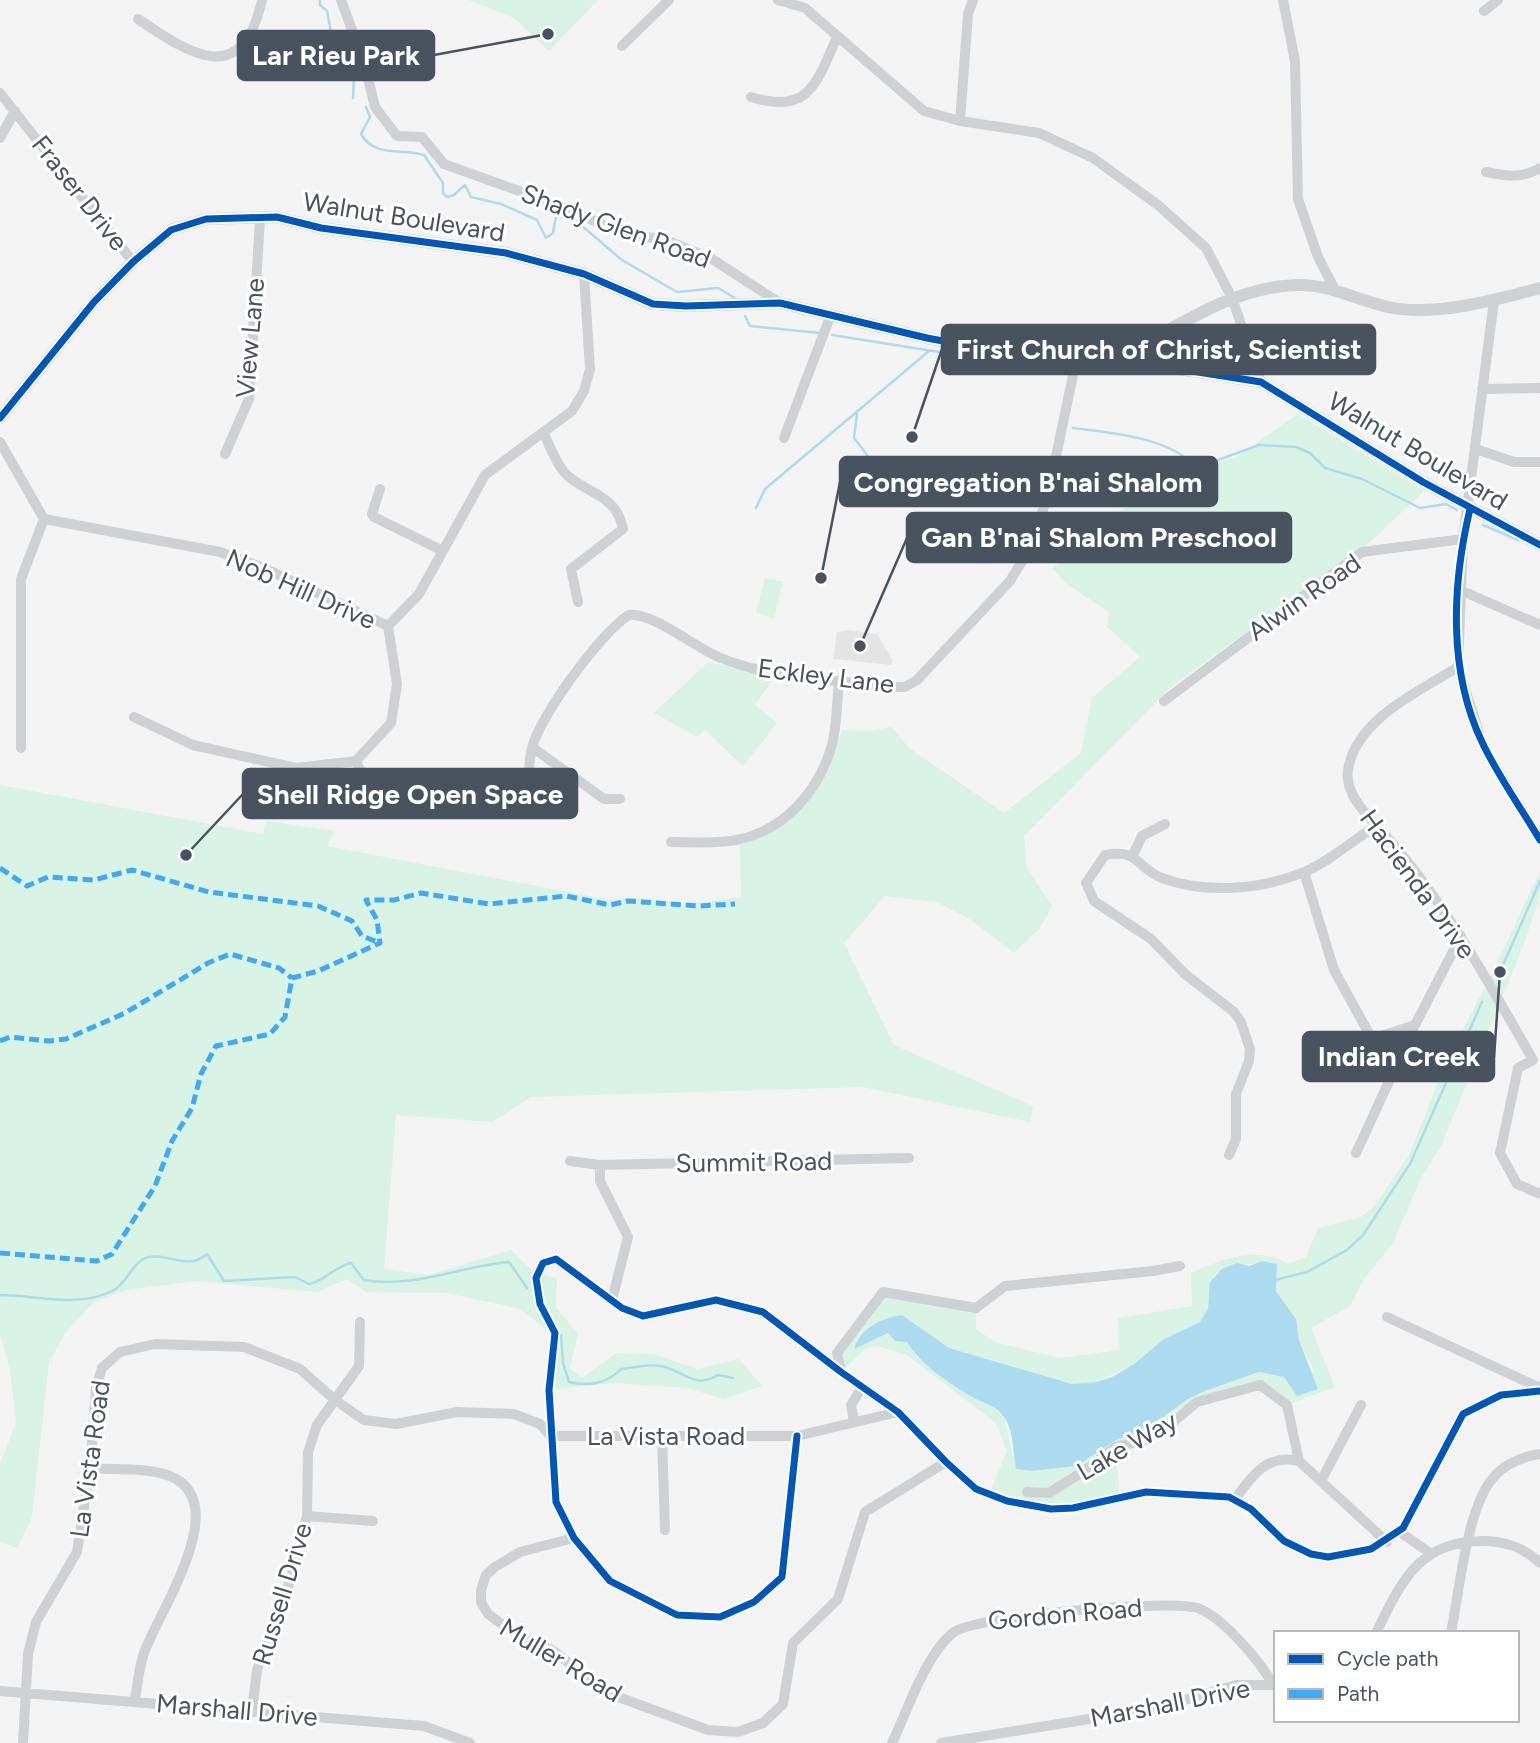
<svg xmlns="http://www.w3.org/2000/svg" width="1540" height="1743" viewBox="0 0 1540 1743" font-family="Figtree,sans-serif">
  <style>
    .education { fill: #e5e4e5 }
    .green { fill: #d8f2e4; fill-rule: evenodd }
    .water { fill: #acdbf0 }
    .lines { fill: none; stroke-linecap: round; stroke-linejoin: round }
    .stream { stroke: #acdbf0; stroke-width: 2.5 }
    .minor { stroke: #ced1d4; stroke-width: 10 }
    .tertiary { stroke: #ced1d4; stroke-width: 12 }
    .quiet { stroke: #3fa9f5; stroke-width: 5; stroke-dasharray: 10 5; stroke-linecap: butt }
    .cycleway-casing { stroke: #fff; stroke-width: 11 }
    .cycleway { stroke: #0057b8; stroke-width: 7 }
    .labels { text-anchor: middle; stroke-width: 6; stroke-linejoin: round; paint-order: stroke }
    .street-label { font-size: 26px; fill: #495360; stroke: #fff }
    .leader { fill: none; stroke: #495360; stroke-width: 2.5 }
    .callout-dot { fill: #495360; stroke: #fff; stroke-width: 2.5 }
    .callout { fill: #495360; stroke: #495360; stroke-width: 2.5 }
    .callout-label { font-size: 28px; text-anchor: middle; font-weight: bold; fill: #fff }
  </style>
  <rect width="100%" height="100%" fill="#f3f3f3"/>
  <path class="education" d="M 849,630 L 877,634 L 892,659 L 892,665 L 833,659 L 837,632 Z"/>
  <path class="green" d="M 469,0 L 598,0 L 549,51 L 514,18 Z
    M 1298,414 L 1424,491 L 1369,543 L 1172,686 L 1024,836 L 1027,868 L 1052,906 L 1040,928 L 1014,953 L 971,920 L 937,902 L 885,896 L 844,943 L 894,1045 L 1033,1106 L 1030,1122 L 863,1087 L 531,1097 L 492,1122 L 396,1115 L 384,1269 L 429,1275 L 511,1250 L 535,1274 L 557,1278 L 556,1307 L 578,1334 L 570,1368 L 582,1378 L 617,1353 L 653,1354 L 697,1369 L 739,1359 L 762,1386 L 724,1399 L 687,1388 L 615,1383 L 551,1389 L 551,1333 L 520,1309 L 447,1293 L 366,1292 L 347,1279 L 317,1292 L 196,1281 L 126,1290 L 93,1303 L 66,1332 L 49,1362 L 32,1517 L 17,1548 L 0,1542 L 0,1464 L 16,1423 L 10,1370 L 0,1334 L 0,785 L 263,834 L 266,821 L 334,831 L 327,846 L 605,899 L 638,898 L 688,904 L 741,897 L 740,845 C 801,823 826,792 842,730 L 867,731 L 892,727 L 909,748 L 1004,813 L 1081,753 L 1092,698 L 1140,657 L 1107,627 L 1109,612 L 1067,584 L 1052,568 L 1091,544 L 1085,532 L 1198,465 L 1235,458 Z
    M 765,578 L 783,582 L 774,618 L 756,613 Z
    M 708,662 L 774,678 L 755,705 L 777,723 L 743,766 L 705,730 L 697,737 L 654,713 Z
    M 1540,872 L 1540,897 L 1521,951 L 1441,1146 L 1421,1178 L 1393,1243 L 1364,1279 L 1350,1306 L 1311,1328 L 1335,1387 L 1287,1405 L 1260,1385 L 1197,1402 L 1165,1429 L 1115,1447 L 1120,1497 L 1073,1508 L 989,1494 L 1007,1451 L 996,1423 L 907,1355 L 877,1346 L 866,1348 L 841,1372 L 837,1353 L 883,1292 L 976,1308 L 976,1329 L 995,1342 L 1060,1358 L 1119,1350 L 1118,1318 L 1192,1306 L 1191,1273 C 1222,1259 1258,1245 1288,1264 L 1306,1257 L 1318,1228 L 1361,1217 L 1374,1207 L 1410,1153 L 1449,1055 L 1488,982 ZM 1262,1261 L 1277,1264 L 1276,1290 L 1296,1319 L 1299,1340 L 1314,1372 L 1284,1377 L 1259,1372 L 1245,1376 L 1188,1399 L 1148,1428 L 1116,1440 L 1077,1466 L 1033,1471 L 1016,1469 L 1004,1416 L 989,1404 L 960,1389 L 915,1355 L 907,1342 L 895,1341 L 888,1333 L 916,1323 L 926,1335 L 949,1348 L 1072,1384 L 1097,1382 L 1134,1364 L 1164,1339 L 1200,1322 L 1208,1309 L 1213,1276 C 1230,1262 1244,1268 1262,1261 Z"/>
  <path class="water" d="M 1262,1261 L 1277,1264 L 1276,1291 L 1296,1319 L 1299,1340 L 1318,1389 L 1297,1396 L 1284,1377 L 1259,1372 L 1205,1391 L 1188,1399 L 1148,1428 L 1116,1440 L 1077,1466 L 1032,1471 L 1016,1469 C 1013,1453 1014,1431 1004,1417 C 996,1405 983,1403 972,1397 C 949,1383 921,1365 907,1342 L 895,1341 L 888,1333 L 854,1349 C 861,1328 881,1318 902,1315 L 949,1348 L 1072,1384 L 1097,1382 L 1112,1377 L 1134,1364 L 1164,1339 L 1200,1322 L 1208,1309 L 1210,1282 L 1222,1269 L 1237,1263 L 1249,1266 Z"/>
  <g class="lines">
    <path class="stream" d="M 320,0 L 320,5 L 327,11 L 331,32
      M 339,49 L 354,73 L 353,98
      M 366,107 L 370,117 L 361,134 C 375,158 401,148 424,155 L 443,183 L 443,193 L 447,197 L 454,195 L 465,185 L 471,197 L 501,204 L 537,220 L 546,238 L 553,233 L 556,216 L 575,220 L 622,260 L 677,292 L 718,288 L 735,298
      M 745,316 L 750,326 L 820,333
      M 832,335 L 939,352 L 945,358
      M 857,414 L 854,438 L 871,460
      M 1073,428 C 1109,432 1173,438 1196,468 L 1259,445 L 1296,447 L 1310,453 L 1325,468 L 1362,479 L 1420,508 L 1446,504 L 1457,510
      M 756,508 L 765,489 L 929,351
      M 1483,525 L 1518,540
      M 1500,972 L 1540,881
      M 1275,1280 L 1307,1272 L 1347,1250 L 1363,1235 L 1410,1164 L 1482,1002
      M 0,1295 C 36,1295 80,1309 114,1290 C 128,1282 133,1260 149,1257 C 169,1253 188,1271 207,1254 L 224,1281 L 295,1277 L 309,1284 C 325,1281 334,1267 351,1263 L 364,1280 C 414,1289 460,1266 509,1262 L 527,1288
      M 561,1335 L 563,1363 L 569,1382 C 588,1387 608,1383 621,1369 C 633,1368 649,1363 661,1366 C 683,1370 694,1390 718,1375 L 733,1378"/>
    <path class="minor" d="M 341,0 L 364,62 L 375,107 L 397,136 L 422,137 L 444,164 L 569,209 L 624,235 L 664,239 L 712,259 L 780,303
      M 778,0 L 805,8 L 924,111 L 960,121 L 1039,133 L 1093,158 L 1158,205 L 1206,248 L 1232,298 L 1261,382
      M 1283,0 L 1295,61 L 1298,199 L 1318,257 L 1334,288
      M 1484,11 L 1498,0
      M 138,19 C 191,55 242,89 262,0
      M 622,46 L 669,0
      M 0,93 L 133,262
      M 751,97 C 809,115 816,84 837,37
      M 960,121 L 968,14 L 973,0
      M 0,138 L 15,111
      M 1486,172 C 1506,176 1521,179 1540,168
      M 1494,301 L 1463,539 L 1458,667 L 1483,745 L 1540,840
      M 1482,389 L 1540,388
      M 543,432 C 549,444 555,461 564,472 C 582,493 616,492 623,529 L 571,569 L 578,602
      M 784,438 L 830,317
      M 0,442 L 44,519 L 220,552 L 264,568 L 388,626 L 419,594 L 485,475 L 572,411 L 584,391 L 590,369 L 584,274
      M 1476,449 L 1514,462 L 1540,462
      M 225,454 L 249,399 L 260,219
      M 380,489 L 372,514 L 374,517 L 441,550
      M 1460,590 L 1540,625
      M 1458,667 C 1418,692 1356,719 1348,770 C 1344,796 1371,819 1387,837 C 1446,904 1489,983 1533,1060 L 1518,1068 L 1500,1153 L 1517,1184 L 1540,1194
      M 1164,701 L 1362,552 L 1463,539
      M 134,717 L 193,745 L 296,768 L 356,761 L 391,723 L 397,684 L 388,626
      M 532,747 L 604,799 L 620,799
      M 21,748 L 21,579 L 44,519
      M 356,761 L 371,794
      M 527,812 C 529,791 527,768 532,748 C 539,717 602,631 629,615 C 653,612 697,649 721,658 C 771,679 839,680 893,687 L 905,687 L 917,680 L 1010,581 L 1027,553 L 1047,499 L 1075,366
      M 671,842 C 693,842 716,844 737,840 C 785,830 819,791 832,745 C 837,725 837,701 839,680
      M 1133,855 L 1142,836 L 1165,824
      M 1304,872 L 1334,970 L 1372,1039 L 1415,1025
      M 1356,1153 L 1415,1025 L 1461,936
      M 1229,1155 L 1236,1139 L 1236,1094 L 1249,1061 L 1250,1049 L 1241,1022 L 1234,1012 L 1185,974 L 1151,939 L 1094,901 L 1086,883 L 1105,855 C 1140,849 1135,867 1162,878 C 1205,894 1261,890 1304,872 C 1329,862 1353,840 1376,826
      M 570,1161 L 600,1165 L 909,1158
      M 600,1165 L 600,1181 L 628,1237 L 612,1300
      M 1387,1317 L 1540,1388
      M 841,1372 L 837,1353 L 883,1292 L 976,1308 L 1005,1286 L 1153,1271 L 1180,1266
      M 854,1422 L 851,1405 L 862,1387
      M 797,1436 L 782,1577 L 754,1602 L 720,1617 L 677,1615 L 610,1581 L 574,1538 L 556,1502 L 549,1390 L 555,1333 L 540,1304 L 536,1278 L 543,1263 L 556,1259 L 622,1308 L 643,1316 L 716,1300 L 763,1312 L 841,1372 L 898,1412 L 946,1462 L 976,1489 L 989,1494 L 1007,1501 L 1051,1509 L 1073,1508 L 1146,1492 L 1229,1497 L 1251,1509 L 1284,1541 L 1311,1554 L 1328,1557 L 1371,1549 L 1403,1528 L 1463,1414 L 1501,1395 L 1540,1391
      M 662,1437 L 665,1530
      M 90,1468 C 114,1470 147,1467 170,1476 C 235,1502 158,1613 144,1653 C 139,1668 137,1685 135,1701
      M 1322,1479 L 1361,1405
      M 1027,1492 L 1049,1493 L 1087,1469 L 1115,1447 L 1146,1440 L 1165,1429 L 1197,1402 L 1260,1385 L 1287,1405 L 1299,1461
      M 1235,1499 C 1252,1476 1267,1453 1299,1461 L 1387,1542
      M 307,1516 L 373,1521
      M 1400,1532 L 1430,1553
      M 574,1538 L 520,1552 L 495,1567 L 486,1575 L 481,1590 L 481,1602 L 488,1614 L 514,1633 L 552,1650 L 610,1694 L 708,1730 L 738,1732 L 763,1723 L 783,1704 L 793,1643 L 838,1599 L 865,1512 L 946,1462
      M 1376,1633 C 1402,1580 1420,1539 1487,1541 C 1507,1542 1526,1549 1540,1563
      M 1451,1633 C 1459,1593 1467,1507 1493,1478 C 1505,1463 1522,1457 1540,1454
      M 0,1691 L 424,1726 L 470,1743
      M 252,1711 L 257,1670 L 291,1578 L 307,1516 L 308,1452 L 317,1425 L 359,1366 L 360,1322
      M 23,1743 L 28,1654 L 36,1622 L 77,1552 L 90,1468 L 96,1388 L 102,1368 L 120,1352 L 155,1344 L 244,1347 L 300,1369 L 335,1400 L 364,1420 L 396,1424 L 457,1412 L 514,1414 L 540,1424 L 551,1436 L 797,1436 L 898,1412
      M 892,1743 C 907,1712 926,1653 954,1632 C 976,1616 1174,1598 1200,1609 C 1224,1619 1261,1662 1273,1685
      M 941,1743 L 1157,1708 L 1236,1685 L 1275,1685"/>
    <path class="tertiary" d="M 1116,359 C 1172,330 1231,287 1296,285 C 1330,284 1356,300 1388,307 C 1433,317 1497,300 1540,288
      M 0,418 L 94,302 L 133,262 L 171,230 L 206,219 L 277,217 L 321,228 L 506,253 L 584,274 L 653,304 L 686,306 L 780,303 L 927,338 L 1075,366 L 1116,359 L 1261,382 L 1423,482 L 1540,545"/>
    <path class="quiet" d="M 0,868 L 27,886 L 48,877 L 94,880 L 132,870 L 209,892 L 318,906 L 352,921 L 362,936 L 380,943
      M 0,1041 L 10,1037 L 49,1041 L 66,1039 L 125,1013 L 208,963 L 230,954 L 279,968 L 292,978
      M 0,1253 L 97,1261 L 112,1254 L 155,1186 L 172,1141 L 192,1108 L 201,1074 L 216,1046 L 270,1034 L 285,1017 L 292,978 L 318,971 L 380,943 L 377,920 L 366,900 L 394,900 L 421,893 L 489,904 L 566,896 L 610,905 L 628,901 L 699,906 L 735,904"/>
    <defs>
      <path id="cycleway" d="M 0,418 L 94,302 L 133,262 L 171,230 L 206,219 L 277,217 L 321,228 L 506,253 L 584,274 L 653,304 L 686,306 L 780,303 L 927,338 L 1075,366 L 1116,359 L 1261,382 L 1423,482 L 1540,545
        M 1470,509 C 1452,585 1448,671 1482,742 C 1498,776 1521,808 1540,840
        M 797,1436 L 782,1577 L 754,1602 L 720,1617 L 677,1615 L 610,1581 L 574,1538 L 556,1502 L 549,1390 L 555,1333 L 540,1304 L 536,1278 L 543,1263 L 556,1259 L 622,1308 L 643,1316 L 716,1300 L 763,1312 L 841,1372 L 898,1412 L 946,1462 L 976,1489 L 989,1494 L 1007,1501 L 1051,1509 L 1073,1508 L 1146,1492 L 1229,1497 L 1251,1509 L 1284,1541 L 1311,1554 L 1328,1557 L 1371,1549 L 1403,1528 L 1463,1414 L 1501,1395 L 1540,1391"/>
    </defs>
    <use href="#cycleway" class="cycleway-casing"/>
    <use href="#cycleway" class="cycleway"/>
  </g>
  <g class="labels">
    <g class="street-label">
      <text transform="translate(80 193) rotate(52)" y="9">Fraser Drive</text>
      <text transform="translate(404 217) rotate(9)" y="9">Walnut Boulevard</text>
      <text transform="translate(616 226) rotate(20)" y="9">Shady Glen Road</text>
      <text transform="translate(250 338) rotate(-85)" y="9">View Lane</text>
      <text transform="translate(1418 451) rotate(31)" y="9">Walnut Boulevard</text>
      <text transform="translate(301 589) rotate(24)" y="9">Nob Hill Drive</text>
      <text transform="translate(1304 597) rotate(-35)" y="9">Alwin Road</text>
      <text transform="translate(826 676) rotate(7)" y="9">Eckley Lane</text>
      <text transform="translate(1418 884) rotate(54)" y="9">Hacienda Drive</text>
      <text transform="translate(754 1162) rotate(-1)" y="9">Summit Road</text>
      <text x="666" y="1445">La Vista Road</text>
      <text transform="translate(1127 1446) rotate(-30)" y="9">Lake Way</text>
      <text transform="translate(90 1459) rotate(-82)" y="9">La Vista Road</text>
      <text transform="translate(282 1594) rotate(-73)" y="9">Russell Drive</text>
      <text transform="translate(1065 1614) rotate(-5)" y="9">Gordon Road</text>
      <text transform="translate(561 1660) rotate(31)" y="9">Muller Road</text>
      <text transform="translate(1170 1703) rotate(-11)" y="9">Marshall Drive</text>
      <text transform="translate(237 1710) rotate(5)" y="9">Marshall Drive</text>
    </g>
  </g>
  <path class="leader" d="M548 34L434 55M912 437L942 349M821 578L840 482M860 646L907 538M186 855L243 794M1500 972L1494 1057"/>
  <g class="callout-dot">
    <circle cx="548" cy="34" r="7"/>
    <circle cx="912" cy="437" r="7"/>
    <circle cx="821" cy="578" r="7"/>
    <circle cx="860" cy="646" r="7"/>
    <circle cx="186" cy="855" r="7"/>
    <circle cx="1500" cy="972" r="7"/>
  </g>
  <g class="callout">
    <rect x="238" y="31" width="196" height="49" rx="7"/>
    <rect x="942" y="325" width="433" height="49" rx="7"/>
    <rect x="840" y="457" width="377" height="49" rx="7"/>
    <rect x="907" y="513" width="384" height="49" rx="7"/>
    <rect x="243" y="769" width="334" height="49" rx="7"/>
    <rect x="1303" y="1032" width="191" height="49" rx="7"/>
  </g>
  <g class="callout-label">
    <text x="336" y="65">Lar Rieu Park</text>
    <text x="1159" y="359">First Church of Christ, Scientist</text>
    <text x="1028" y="492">Congregation B'nai Shalom</text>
    <text x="1099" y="547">Gan B'nai Shalom Preschool</text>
    <text x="410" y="804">Shell Ridge Open Space</text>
    <text x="1399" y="1066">Indian Creek</text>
  </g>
  <rect x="1274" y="1631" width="245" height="91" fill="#ffffff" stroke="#b6babf" stroke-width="2"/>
  <rect x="1288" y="1654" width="35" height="10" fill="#0057b8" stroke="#b6babf" stroke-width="2"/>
  <text x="1337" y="1666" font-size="21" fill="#495360">Cycle path</text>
  <rect x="1288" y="1689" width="35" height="10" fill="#3fa9f5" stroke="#b6babf" stroke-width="2"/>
  <text x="1337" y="1701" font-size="21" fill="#495360">Path</text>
</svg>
